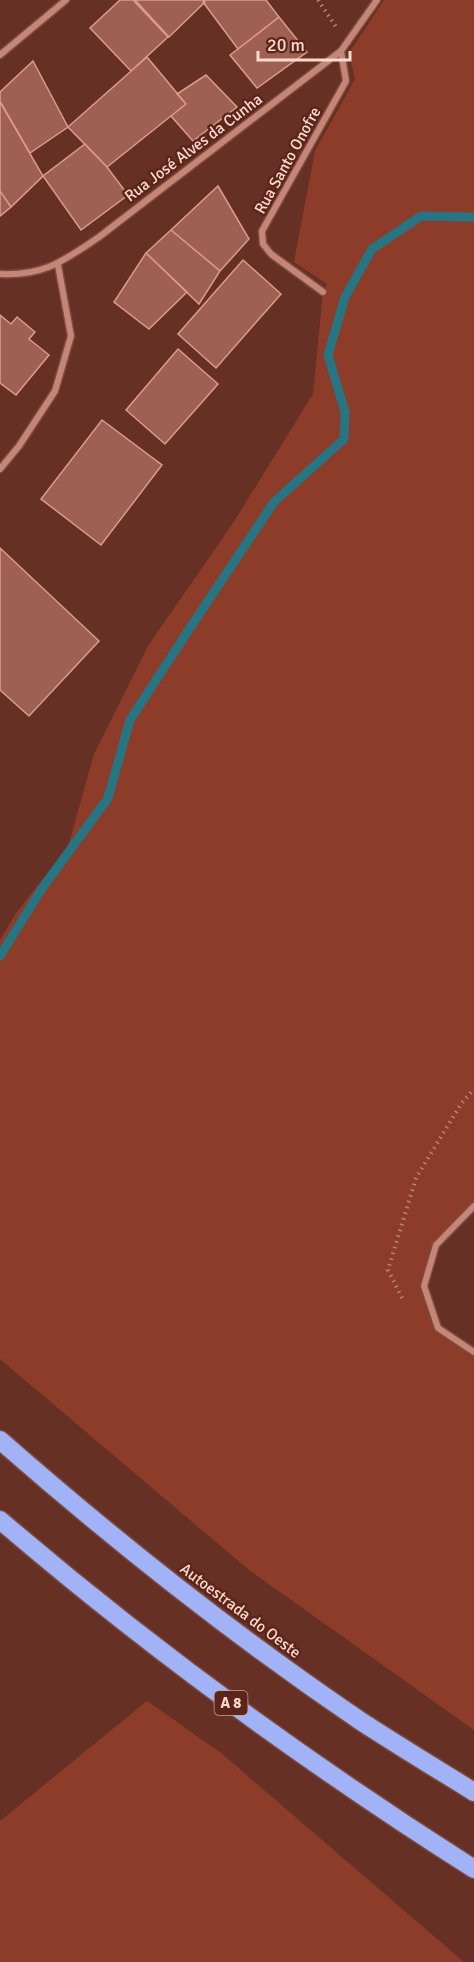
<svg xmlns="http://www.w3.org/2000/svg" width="474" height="1962" viewBox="0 0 474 1962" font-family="Signika,sans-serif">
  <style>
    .green { fill: #8e3c2a }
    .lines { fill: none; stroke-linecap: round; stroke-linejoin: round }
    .stream { stroke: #277483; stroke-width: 9 }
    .building { fill: #9d6052; stroke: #dd9b8b; stroke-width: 1.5 }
    .minor-casing { stroke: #7c4c41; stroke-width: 9 }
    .motorway-casing { stroke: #7c4c41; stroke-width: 21 }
    .path { stroke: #b2857a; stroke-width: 4; stroke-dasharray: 1.5 4.5; stroke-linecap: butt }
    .minor { stroke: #c68677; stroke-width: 6 }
    .motorway { stroke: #a2b2f7; stroke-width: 18 }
    .labels { text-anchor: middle; stroke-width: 5; stroke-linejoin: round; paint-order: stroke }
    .shield { fill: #5b2619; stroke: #cca399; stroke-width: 1.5 }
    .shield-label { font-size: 15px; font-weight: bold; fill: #fcd9d0 }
    .street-label { font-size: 16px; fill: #fcd9d0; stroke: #5b2619 }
  </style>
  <rect width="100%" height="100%" fill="#673024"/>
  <path class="green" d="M 384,0 L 474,0 L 474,1206 L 437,1245 L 424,1286 L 438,1328 L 474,1352 L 474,1730 L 249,1570 L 0,1359 L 0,940 L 16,913 L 68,847 L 94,754 L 148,646 L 233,523 L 313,394 L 323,292 L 327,284 L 294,262 L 315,151 L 355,79 L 349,53 Z
    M 147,1701 L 221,1753 L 464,1962 L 0,1962 L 0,1821 Z"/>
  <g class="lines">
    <path class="stream" d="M 0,956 L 41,890 L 108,798 L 130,720 L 188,631 L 274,502 L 344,439 L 345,412 L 328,355 L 345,297 L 372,249 L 421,216 L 474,217"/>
  </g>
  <path class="building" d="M 120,0 L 133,0 L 168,37 L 131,71 L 90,28 Z
    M 135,0 L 203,0 L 205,2 L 169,37 Z
    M 205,0 L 266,0 L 279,17 L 238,49 L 203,2 Z
    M 279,17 L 307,52 L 257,88 L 230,55 Z
    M 147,57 L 186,104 L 107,167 L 68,127 Z
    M 33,61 L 68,127 L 30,153 L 0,101 L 0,92 Z
    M 206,75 L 237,107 L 193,141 L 171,116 L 186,104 L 177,94 Z
    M 0,102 L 43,176 L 11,207 L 0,191 Z
    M 85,144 L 107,167 L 128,195 L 81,230 L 43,176 Z
    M 218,186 L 249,239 L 220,271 L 171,230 Z
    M 0,191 L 11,207 L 0,216 Z
    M 171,230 L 220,271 L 199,304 L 146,253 Z
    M 146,253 L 187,292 L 149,329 L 114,302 Z
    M 243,260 L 281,294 L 216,368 L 178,334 Z
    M 0,315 L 11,324 L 17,317 L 35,332 L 29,339 L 49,355 L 16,395 L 0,383 Z
    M 178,349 L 218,384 L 165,444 L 126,410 Z
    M 102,420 L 162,465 L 101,545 L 41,499 Z
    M 0,548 L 99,641 L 29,716 L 0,690 Z"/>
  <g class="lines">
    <defs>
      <path id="minor" d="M 0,55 L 66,0
        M 0,274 C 45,276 63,261 99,237 L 341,51 L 377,0
        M 323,292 L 271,254 L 263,244 L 262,231 L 346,81 L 341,51
        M 0,469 L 19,446 L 55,391 L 71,336 L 58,265
        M 474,1206 L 436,1245 L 424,1286 L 438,1328 L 474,1352"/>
      <path id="motorway" d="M 0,1440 C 115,1541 235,1636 362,1722 C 399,1746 437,1769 474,1792
        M 0,1520 C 149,1648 309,1764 474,1869"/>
    </defs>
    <use href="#minor" class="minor-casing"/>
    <use href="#motorway" class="motorway-casing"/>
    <path class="path" d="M 318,0 L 336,27
      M 402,1298 L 388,1270 L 416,1178 L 461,1104 L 474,1089"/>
    <use href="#minor" class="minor"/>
    <use href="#motorway" class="motorway"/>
  </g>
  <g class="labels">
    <rect class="shield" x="214.5" y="1691" width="33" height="24" rx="4.5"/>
    <g class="shield-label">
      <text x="231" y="1708">A 8</text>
    </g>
    <g class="street-label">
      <text transform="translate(193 147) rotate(-37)" y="6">Rua José Alves da Cunha</text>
      <text transform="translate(287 160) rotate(-61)" y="6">Rua Santo Onofre</text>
      <text transform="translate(241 1610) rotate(37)" y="6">Autoestrada do Oeste</text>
    </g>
  </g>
  <path d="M258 51v9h92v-9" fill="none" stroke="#fcd9d0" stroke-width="3"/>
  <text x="267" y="51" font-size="18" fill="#fcd9d0" stroke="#5b2619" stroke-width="4.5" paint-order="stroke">20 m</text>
</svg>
